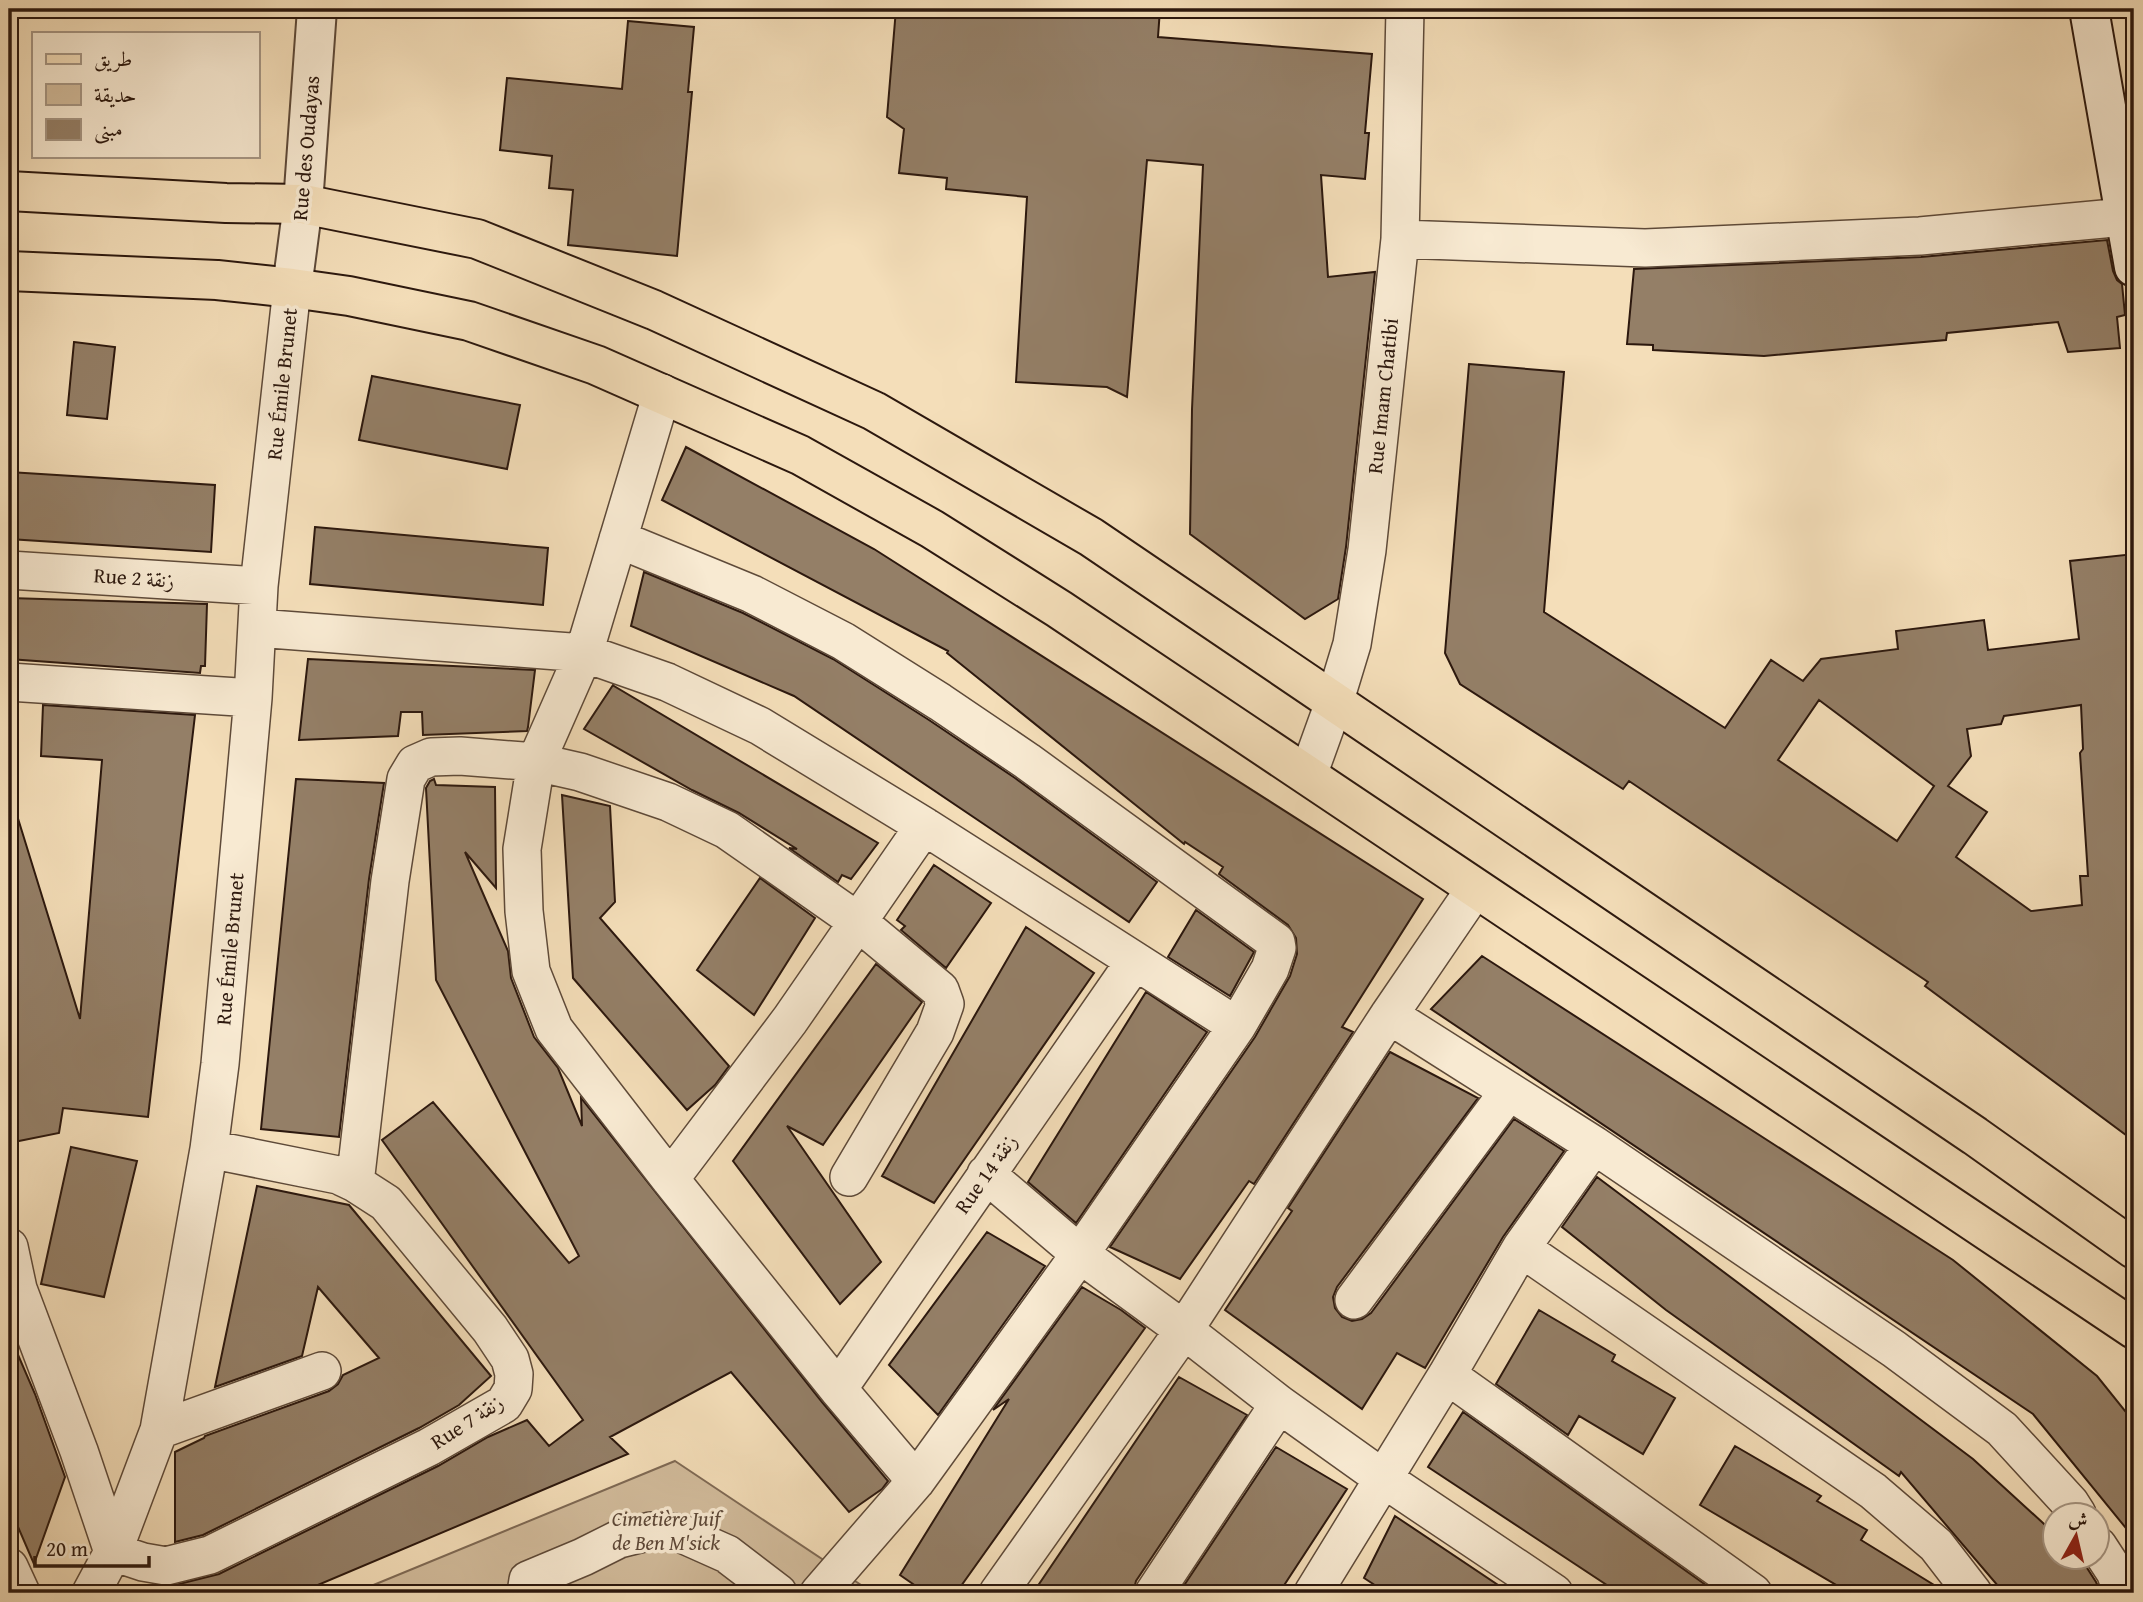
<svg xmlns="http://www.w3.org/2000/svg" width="2143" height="1602" viewBox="0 0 2143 1602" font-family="'Gentium Book Plus',Amiri,serif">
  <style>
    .green { fill: #d2bc9c; stroke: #7f6a55; stroke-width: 2 }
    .building { fill: #947f67; stroke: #2c180e; stroke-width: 2; fill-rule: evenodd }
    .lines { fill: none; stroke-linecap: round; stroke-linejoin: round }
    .minor-casing { stroke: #5e4a39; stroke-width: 40 }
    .tertiary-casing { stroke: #5e4a39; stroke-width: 42 }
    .secondary-casing { stroke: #2c180e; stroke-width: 42 }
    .primary-casing { stroke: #2c180e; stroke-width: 42 }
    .minor { stroke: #f8ead2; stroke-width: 37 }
    .tertiary { stroke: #f8ead2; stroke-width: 38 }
    .secondary { stroke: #f8ead2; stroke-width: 38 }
    .primary { stroke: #f4deb9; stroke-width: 38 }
    .labels { text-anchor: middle; stroke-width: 7; stroke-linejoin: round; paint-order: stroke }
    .street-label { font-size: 21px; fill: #2c180e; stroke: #f8ead2 }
    .park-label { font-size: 21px; font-style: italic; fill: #5e4939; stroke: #f8ead2 }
  </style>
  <rect width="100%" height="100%" fill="#f4deb9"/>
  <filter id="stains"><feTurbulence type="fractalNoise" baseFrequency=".00286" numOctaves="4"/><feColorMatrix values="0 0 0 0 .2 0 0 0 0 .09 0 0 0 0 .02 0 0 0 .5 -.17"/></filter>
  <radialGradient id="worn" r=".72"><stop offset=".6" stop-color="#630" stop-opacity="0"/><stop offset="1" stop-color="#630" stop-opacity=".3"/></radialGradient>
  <path class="green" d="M 675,1461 L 873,1593 L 354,1593 Z"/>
  <path class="building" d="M 896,9 L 1160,9 L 1158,37 L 1372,54 L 1365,133 L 1369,133 L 1365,179 L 1321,175 L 1328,277 L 1375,272 L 1346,547 L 1338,599 L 1305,619 L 1190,534 L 1192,409 L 1203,165 L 1147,160 L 1127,397 L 1107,387 L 1016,382 L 1027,197 L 946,189 L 947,178 L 899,173 L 904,129 L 887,117 Z
    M 628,21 L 694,27 L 688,92 L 692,92 L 677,256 L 568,245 L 573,190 L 549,188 L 552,156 L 500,150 L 507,78 L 622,89 Z
    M 2107,240 L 2113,271 L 2117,280 L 2122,284 L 2125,315 L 2117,317 L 2120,348 L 2068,352 L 2058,322 L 1947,333 L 1946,340 L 1764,356 L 1653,350 L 1653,345 L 1627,344 L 1634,269 L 1921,257 Z
    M 74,342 L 115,347 L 107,419 L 67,415 Z
    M 1469,364 L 1564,372 L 1544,612 L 1725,728 L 1771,660 L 1803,681 L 1821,659 L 1898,649 L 1896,631 L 1984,620 L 1988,650 L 2079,639 L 2070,561 L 2134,554 L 2134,1141 L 1925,986 L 1928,982 L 1629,781 L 1623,789 L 1460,684 L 1445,653 ZM 1819,700 L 1934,786 L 1897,841 L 1778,760 ZM 2081,705 L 2083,749 L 2080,753 L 2088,876 L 2080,876 L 2082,905 L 2031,911 L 1956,857 L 1987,812 L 1948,786 L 1971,756 L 1967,729 L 2001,724 L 2004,716 Z
    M 372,376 L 520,405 L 507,469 L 359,440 Z
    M 686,447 L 874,549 L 1423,899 L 1342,1027 L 1353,1032 L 1254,1184 L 1249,1181 L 1180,1279 L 1110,1247 L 1255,1037 L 1290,976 L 1297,954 L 1296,938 L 1288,925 L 1219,874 L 1223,867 L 1185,842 L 1184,844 L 947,653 L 948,651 L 662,500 Z
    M 9,472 L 215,485 L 211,552 L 9,539 Z
    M 315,527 L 548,548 L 543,605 L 310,584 Z
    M 644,572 L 743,613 L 833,659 L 929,720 L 1015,778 L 1157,882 L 1129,922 L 794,696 L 631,626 Z
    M 9,598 L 207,604 L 205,666 L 201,666 L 200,673 L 9,659 Z
    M 308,659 L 535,670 L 528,727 L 527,731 L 423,735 L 422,712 L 401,712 L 398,736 L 299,740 Z
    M 613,685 L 614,686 L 878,843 L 851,879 L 842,875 L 838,882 L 789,848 L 797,849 L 739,813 L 692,790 L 584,729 Z
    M 43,705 L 195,715 L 148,1117 L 63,1108 L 59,1133 L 9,1143 L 9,813 L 16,812 L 80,1019 L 102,760 L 41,756 Z
    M 296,779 L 384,783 L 369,879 L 339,1137 L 261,1129 Z
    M 434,779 L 436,785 L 495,787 L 496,888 L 465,852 L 508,951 L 511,978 L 534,1037 L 558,1068 L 582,1126 L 581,1098 L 822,1402 L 888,1481 L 882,1489 L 849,1512 L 731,1372 L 610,1437 L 628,1454 L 299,1593 L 175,1593 L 175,1585 L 219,1574 L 438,1466 L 488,1437 L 527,1420 L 549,1446 L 583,1420 L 382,1140 L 433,1102 L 569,1263 L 579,1256 L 436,980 L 426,788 L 430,781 Z
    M 562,795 L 610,806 L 615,902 L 600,918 L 729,1066 L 715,1085 L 687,1110 L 573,978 Z
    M 934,865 L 991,903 L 946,968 L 901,930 L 905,926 L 897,920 Z
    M 760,878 L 815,918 L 754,1015 L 697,970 Z
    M 1196,910 L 1254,952 L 1230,996 L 1168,957 Z
    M 1026,927 L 1094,973 L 934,1203 L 882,1176 Z
    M 1482,956 L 1953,1260 L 2097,1376 L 2134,1422 L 2134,1538 L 2033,1414 L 1431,1009 Z
    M 876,964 L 922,1002 L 823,1145 L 787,1126 L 881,1262 L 840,1304 L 733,1161 Z
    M 1146,992 L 1207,1032 L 1076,1223 L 1028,1182 Z
    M 1390,1052 L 1478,1098 L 1337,1287 L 1333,1297 L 1335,1308 L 1342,1317 L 1352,1321 L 1362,1319 L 1371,1313 L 1514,1119 L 1564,1151 L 1503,1237 L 1425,1368 L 1397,1353 L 1362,1409 L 1225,1310 L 1292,1211 L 1288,1208 Z
    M 71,1147 L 137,1161 L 104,1297 L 41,1284 Z
    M 1597,1177 L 1973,1459 L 2055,1534 L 2055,1557 L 2080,1557 L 2096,1582 L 2101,1593 L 2004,1593 L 1901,1472 L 1899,1476 L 1666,1310 L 1562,1227 Z
    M 257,1186 L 349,1205 L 491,1376 L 459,1405 L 419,1428 L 203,1535 L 175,1542 L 175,1452 L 204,1438 L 205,1436 L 329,1391 L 338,1384 L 343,1375 L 379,1358 L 318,1287 L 302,1356 L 215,1387 Z
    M 987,1232 L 1045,1266 L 938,1415 L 889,1365 Z
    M 1082,1287 L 1121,1310 L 1145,1328 L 956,1593 L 926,1593 L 900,1575 L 1009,1399 L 993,1410 Z
    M 1539,1310 L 1615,1355 L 1612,1361 L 1675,1398 L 1643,1454 L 1579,1416 L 1568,1435 L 1496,1384 Z
    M 9,1334 L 35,1394 L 65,1477 L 34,1564 L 9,1506 Z
    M 1179,1377 L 1247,1415 L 1136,1581 L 1133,1593 L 1033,1593 Z
    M 1463,1412 L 1717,1593 L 1619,1593 L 1428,1467 Z
    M 1735,1446 L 1821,1496 L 1817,1501 L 1867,1530 L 1861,1540 L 1947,1593 L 1850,1593 L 1700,1505 Z
    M 1276,1447 L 1347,1489 L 1279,1593 L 1179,1593 Z
    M 1395,1516 L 1510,1593 L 1387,1593 L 1364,1578 Z"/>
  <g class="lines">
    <defs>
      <path id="minor" d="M 1400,239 L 1645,248 L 1920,236 L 2125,217 L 2134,219
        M 662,393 L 584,653 L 536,762 L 522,849 L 524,911 L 531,971 L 554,1029 L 670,1179 L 838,1389 L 916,1481
        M 618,539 L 752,594 L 843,641 L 940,702 L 1027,761 L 1276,942 L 1277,948 L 1270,969 L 1237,1026 L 1080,1254 L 916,1481 L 819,1593
        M 9,570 L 259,586
        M 257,628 L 584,653 L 667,682 L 760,726 L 924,826 L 1237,1026
        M 9,682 L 253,698
        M 1308,775 L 1335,700 L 1352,644 L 1367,550 L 1400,239 L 1405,9
        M 1389,1015 L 1594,1145 L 1894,1349 L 2002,1429 L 2070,1503 L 2077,1514
        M 986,1174 L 1080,1254 L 1184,1330 L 1279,1404 L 1384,1479 L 1554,1593
        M 670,1179 L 790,1020 L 924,826
        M 355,1183 L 390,881 L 406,779 L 415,764 L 431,757 L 460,756 L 536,762 L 580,772 L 668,802 L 727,830 L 857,921 L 940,990 L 945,1004 L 935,1032 L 849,1177
        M 9,1247 L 18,1289 L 79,1451 L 113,1552 L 143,1562 L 166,1566 L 210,1555 L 429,1447 L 504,1404 L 513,1389 L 514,1374 L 510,1359 L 490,1329 L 386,1203 L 355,1183 L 338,1175 L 209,1149
        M 1521,1248 L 1594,1145
        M 1354,1300 L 1509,1091
        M 1447,1375 L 1753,1593
        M 838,1389 L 1135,961
        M 159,1430 L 322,1371
        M 2098,1546 L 2115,1572 L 2123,1593
        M 9,1567 L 21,1593
        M 91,1593 L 113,1552 L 159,1430 L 209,1149 L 220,1064 L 253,698 L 259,586 L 292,288
        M 526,1593 L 528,1580 L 583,1557 L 619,1539 L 651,1531 L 680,1533 L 727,1554 L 778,1593
        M 998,1593 L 1184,1330 L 1389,1015 L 1475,889
        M 1154,1593 L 1279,1404
        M 1313,1593 L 1447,1375 L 1521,1248 L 1873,1491 L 1936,1545 L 1973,1593"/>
      <path id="tertiary" d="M 292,288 L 303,204 L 317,9"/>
      <path id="secondary" d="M 2089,9 L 2134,267"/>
      <path id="primary" d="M 9,191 L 226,203 L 303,204 L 477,239 L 654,310 L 874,411 L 1091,537 L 1975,1136 L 2134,1249
        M 9,271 L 217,280 L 292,288 L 349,296 L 469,321 L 596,365 L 800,455 L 932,529 L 1059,609 L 2134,1329"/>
    </defs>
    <use href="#minor" class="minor-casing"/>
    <use href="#tertiary" class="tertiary-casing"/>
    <use href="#secondary" class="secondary-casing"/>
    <use href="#primary" class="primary-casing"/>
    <use href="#minor" class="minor"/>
    <use href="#tertiary" class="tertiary"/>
    <use href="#secondary" class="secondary"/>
    <use href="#primary" class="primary"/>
  </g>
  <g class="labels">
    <g class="street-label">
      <text transform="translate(306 148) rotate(-85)" y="7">Rue des Oudayas</text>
      <text transform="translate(282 384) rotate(-84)" y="7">Rue Émile Brunet</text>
      <text transform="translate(1383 396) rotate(-84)" y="7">Rue Imam Chatibi</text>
      <text transform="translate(134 578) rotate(4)" y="7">Rue 2 زنقة</text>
      <text transform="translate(230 949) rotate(-85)" y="7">Rue Émile Brunet</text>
      <text transform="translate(986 1174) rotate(-55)" y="7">Rue 14 زنقة</text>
      <text transform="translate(467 1422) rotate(-33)" y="7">Rue 7 زنقة</text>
    </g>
    <g class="park-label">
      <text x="666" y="1526">Cimetière Juif<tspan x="666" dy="24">de Ben M'sick</tspan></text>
    </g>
  </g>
  <rect width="2143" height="1602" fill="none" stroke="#f4deb9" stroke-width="35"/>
  <rect x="10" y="10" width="2122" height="1581" fill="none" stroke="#2c180e" stroke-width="3.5"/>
  <rect x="18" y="18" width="2108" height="1567" fill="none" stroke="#2c180e" stroke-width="2"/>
  <rect x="32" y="32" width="228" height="126" fill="#f8ead2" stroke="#a69684" stroke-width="2"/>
  <rect x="46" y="54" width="35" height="10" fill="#f4deb9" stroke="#a69684" stroke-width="2"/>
  <text x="94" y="66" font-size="21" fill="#2c180e">طريق</text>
  <rect x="46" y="84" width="35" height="21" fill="#d2bc9c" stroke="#a69684" stroke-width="2"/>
  <text x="94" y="102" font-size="21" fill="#2c180e">حديقة</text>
  <rect x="46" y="119" width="35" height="21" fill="#947f67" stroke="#a69684" stroke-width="2"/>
  <text x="94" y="136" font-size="21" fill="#2c180e">مبنى</text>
  <g transform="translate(2076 1536) rotate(8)"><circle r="33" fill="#f8ead2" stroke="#a69684" stroke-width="2"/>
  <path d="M0-5L12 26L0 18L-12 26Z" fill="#8f2418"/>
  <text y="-10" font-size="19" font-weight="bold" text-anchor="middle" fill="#2c180e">ش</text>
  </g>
  <path d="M35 1556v10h114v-10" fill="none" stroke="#2c180e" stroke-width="3.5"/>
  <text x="46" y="1556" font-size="21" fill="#2c180e" stroke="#f8ead2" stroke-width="5" paint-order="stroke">20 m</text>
  <rect width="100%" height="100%" filter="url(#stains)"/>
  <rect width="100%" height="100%" fill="url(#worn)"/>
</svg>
